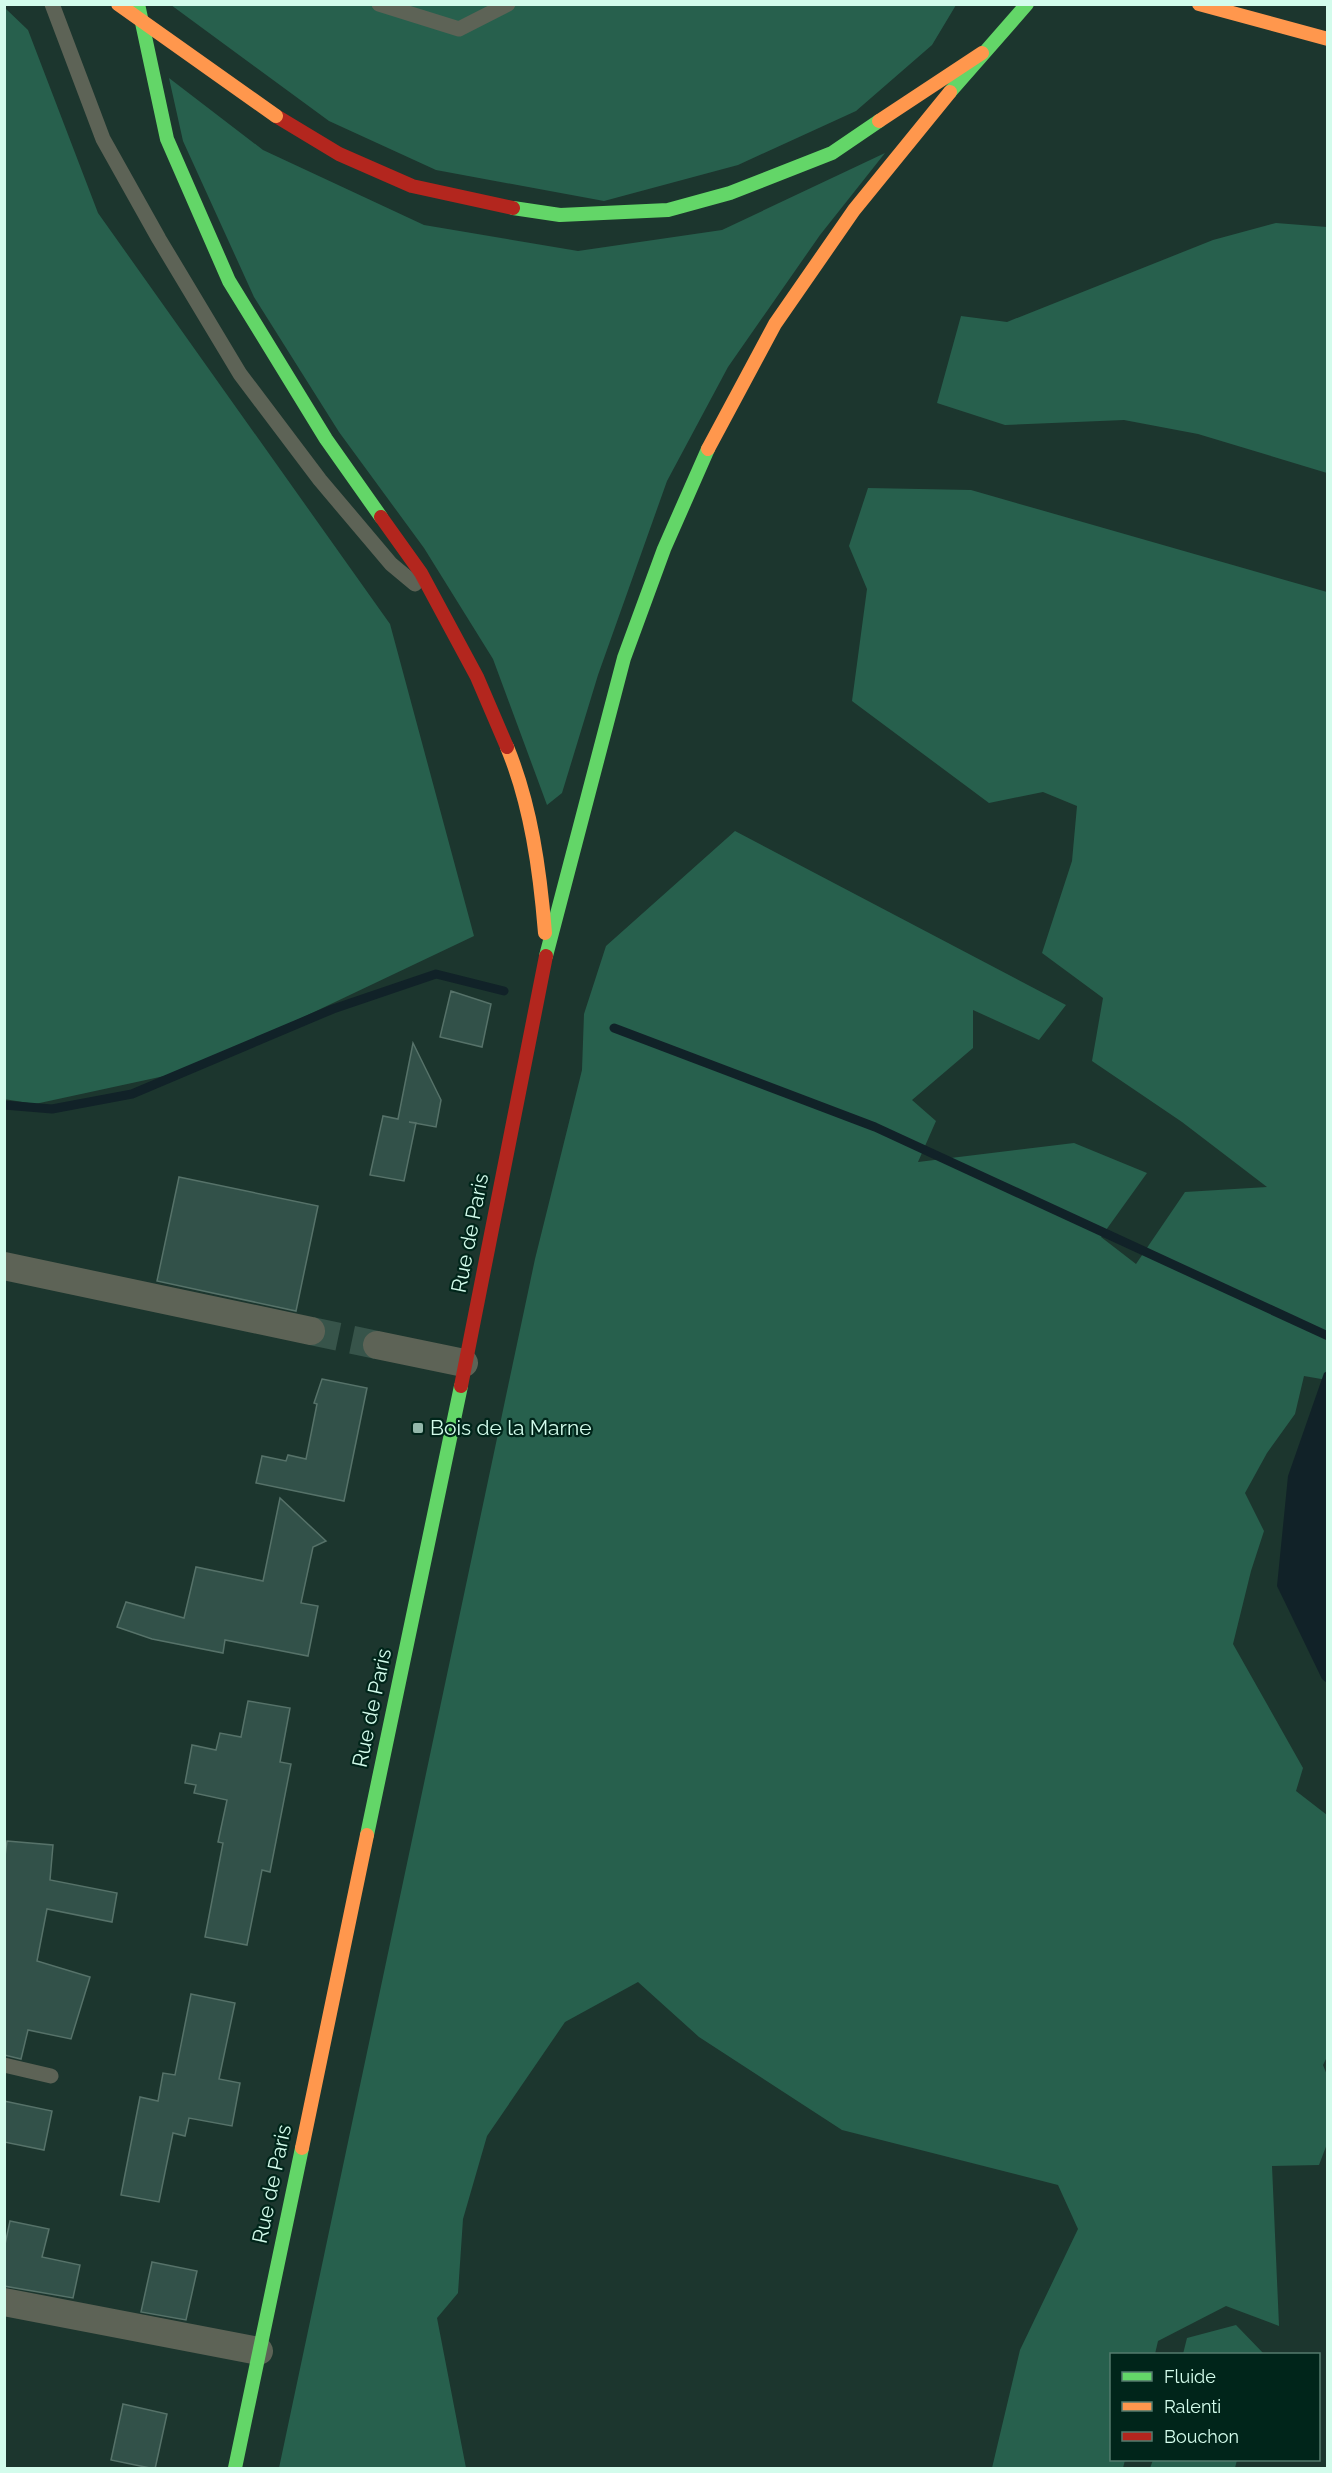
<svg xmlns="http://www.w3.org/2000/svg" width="1332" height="2473" viewBox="0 0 1332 2473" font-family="Raleway,sans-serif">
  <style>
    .green { fill: #27604d }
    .water { fill: #112228 }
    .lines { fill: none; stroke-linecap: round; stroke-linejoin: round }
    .stream { stroke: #112228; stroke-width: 9 }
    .building { fill: #325149; stroke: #567269; stroke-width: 1.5 }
    .street-tunnel { stroke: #37544a; stroke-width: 28; stroke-dasharray: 28 14; stroke-linecap: butt }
    .lane { stroke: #5d6356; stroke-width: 15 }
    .street { stroke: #5d6356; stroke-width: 28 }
    .fast { stroke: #63d668; stroke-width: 14 }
    .slow { stroke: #ff974d; stroke-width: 14 }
    .jam { stroke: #b3261e; stroke-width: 14 }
    .slow-bridge { stroke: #ff974d; stroke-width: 14 }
    .poi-dot { fill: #93b7aa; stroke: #00251a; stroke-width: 2 }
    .labels { text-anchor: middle; stroke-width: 4.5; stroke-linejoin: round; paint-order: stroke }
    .street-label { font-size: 21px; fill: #d3fcec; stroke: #00251a }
    .poi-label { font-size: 21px; fill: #d3fcec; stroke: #00251a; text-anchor: start }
  </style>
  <rect width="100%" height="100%" fill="#1c362e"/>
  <path class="green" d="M 171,5 L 956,5 L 932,45 L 856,111 L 738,165 L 604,201 L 436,170 L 329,121 Z
    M 5,8 L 28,30 L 98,213 L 390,624 L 474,936 L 192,1070 L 35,1104 L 4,1099 Z
    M 169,78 L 263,150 L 424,225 L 578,251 L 722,230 L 885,153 L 820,235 L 728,367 L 667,481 L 598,675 L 562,793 L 547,805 L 493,659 L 424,548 L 339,432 L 254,297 L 183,141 Z
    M 1276,223 L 1327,227 L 1327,473 L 1198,434 L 1124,420 L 1005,425 L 937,403 L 961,316 L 1007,322 L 1213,240 Z
    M 868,488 L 971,490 L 1327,592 L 1327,1380 L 1304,1376 L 1295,1414 L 1267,1453 L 1245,1493 L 1264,1531 L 1251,1571 L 1233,1644 L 1303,1768 L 1296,1791 L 1327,1815 L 1328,2055 L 1323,2065 L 1327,2075 L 1327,2144 L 1319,2165 L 1272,2166 L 1279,2326 L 1226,2306 L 1158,2341 L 1155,2354 L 1112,2354 L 1112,2460 L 1125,2460 L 1123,2468 L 992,2468 L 1020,2350 L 1078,2229 L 1058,2185 L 842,2130 L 699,2037 L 638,1982 L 565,2022 L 487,2136 L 463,2219 L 458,2293 L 437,2318 L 466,2468 L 279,2468 L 535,1259 L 582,1070 L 584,1014 L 606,946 L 735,831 L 1066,1005 L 1039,1040 L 973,1010 L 973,1048 L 912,1100 L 936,1121 L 918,1162 L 1074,1143 L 1147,1173 L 1101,1237 L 1136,1264 L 1185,1192 L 1267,1187 L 1182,1122 L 1092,1061 L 1103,998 L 1042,953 L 1072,861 L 1077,806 L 1043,792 L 989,803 L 852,701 L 867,589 L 849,546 Z
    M 1236,2325 L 1264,2354 L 1183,2354 L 1187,2338 Z
    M 1153,2460 L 1237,2460 L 1235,2468 L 1150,2468 Z"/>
  <path class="water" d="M 1327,1371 L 1327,1683 L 1322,1679 L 1277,1586 L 1288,1476 L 1324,1373 Z"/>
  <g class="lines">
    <path class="stream" d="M 614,1028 L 875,1127 L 1328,1336
      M 4,1105 L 52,1109 L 132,1094 L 333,1009 L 436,974 L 504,991"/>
  </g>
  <path class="building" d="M 451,991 L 491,1004 L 482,1047 L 440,1037 Z
    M 413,1043 L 441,1100 L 436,1127 L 409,1122 L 416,1123 L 404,1181 L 370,1175 L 383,1116 L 398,1119 Z
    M 179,1177 L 318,1206 L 296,1311 L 157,1281 Z
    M 322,1379 L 367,1388 L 344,1501 L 256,1483 L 262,1456 L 286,1461 L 288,1455 L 306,1459 L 317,1404 L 314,1403 Z
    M 280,1498 L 326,1541 L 313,1547 L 301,1603 L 318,1606 L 308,1656 L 225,1640 L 223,1653 L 152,1639 L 117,1627 L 126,1602 L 184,1618 L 196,1567 L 263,1581 Z
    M 248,1701 L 290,1708 L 280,1762 L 291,1764 L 270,1872 L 262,1870 L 247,1945 L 205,1937 L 223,1843 L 218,1842 L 227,1800 L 194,1793 L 196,1785 L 185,1783 L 192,1745 L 216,1750 L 220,1733 L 241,1737 Z
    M 7,1841 L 53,1845 L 50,1880 L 117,1893 L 112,1922 L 47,1909 L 37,1961 L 90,1977 L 71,2039 L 28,2030 L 21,2059 L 4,2055 L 4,1864 Z
    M 191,1994 L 235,2003 L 219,2079 L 240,2083 L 232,2126 L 189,2118 L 185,2136 L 173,2133 L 159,2202 L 121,2195 L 140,2097 L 158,2101 L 163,2073 L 175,2075 Z
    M 4,2101 L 52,2111 L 44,2150 L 4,2142 Z
    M 10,2221 L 49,2229 L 42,2257 L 80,2265 L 73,2298 L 4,2286 L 4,2249 Z
    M 152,2262 L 197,2271 L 186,2320 L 141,2312 Z
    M 123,2404 L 167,2414 L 155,2469 L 111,2460 Z"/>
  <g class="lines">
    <path class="street-tunnel" d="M 311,1331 L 377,1345"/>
    <path class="lane" d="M 52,4 L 103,139 L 159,239 L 240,374 L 320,480 L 391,564 L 415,584
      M 379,4 L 459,29 L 508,4
      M 4,2065 L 51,2076"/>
    <path class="street" d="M 4,1266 L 311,1331
      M 377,1345 L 464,1363
      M 4,2302 L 259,2351"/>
    <path class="fast" d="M 138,4 L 167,139 L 229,281 L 326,439 L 381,517
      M 950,92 L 1027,4
      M 513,208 L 560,215 L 668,210 L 730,193 L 832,153 L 879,121
      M 546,956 L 624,658 L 664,549 L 708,449
      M 367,1835 L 461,1386
      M 235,2468 L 302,2148"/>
    <path class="slow" d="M 1199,4 L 1328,39
      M 879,121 L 982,53
      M 708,449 L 775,324 L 854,210 L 950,92
      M 507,747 C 531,805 540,871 545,933
      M 302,2148 L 367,1835"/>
    <path class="jam" d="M 276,116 L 339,154 L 412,186 L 513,208
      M 381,517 L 421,573 L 477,677 L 507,747
      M 461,1386 L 546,956"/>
    <path class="slow-bridge" d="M 118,4 L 276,116"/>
  </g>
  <rect class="poi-dot" x="412" y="1422" width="12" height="12" rx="3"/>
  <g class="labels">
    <g class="street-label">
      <text transform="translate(470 1233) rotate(-79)" y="7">Rue de Paris</text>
      <text transform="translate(372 1708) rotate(-78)" y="7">Rue de Paris</text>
      <text transform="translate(272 2184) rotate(-78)" y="7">Rue de Paris</text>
    </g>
    <g class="poi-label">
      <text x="430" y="1435">Bois de la Marne</text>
    </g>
  </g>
  <rect width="1332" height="2473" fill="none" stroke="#d3fcec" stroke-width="12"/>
  <rect x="1110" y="2353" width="210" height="108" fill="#00251a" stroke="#547b6e" stroke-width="1.5"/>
  <rect x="1122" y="2372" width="30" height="9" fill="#63d668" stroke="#547b6e" stroke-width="1.5"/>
  <text x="1164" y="2383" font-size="18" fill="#d3fcec">Fluide</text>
  <rect x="1122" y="2402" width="30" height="9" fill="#ff974d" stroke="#547b6e" stroke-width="1.5"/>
  <text x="1164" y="2413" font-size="18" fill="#d3fcec">Ralenti</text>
  <rect x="1122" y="2432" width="30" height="9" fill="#b3261e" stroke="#547b6e" stroke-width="1.5"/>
  <text x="1164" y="2443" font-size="18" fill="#d3fcec">Bouchon</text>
</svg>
